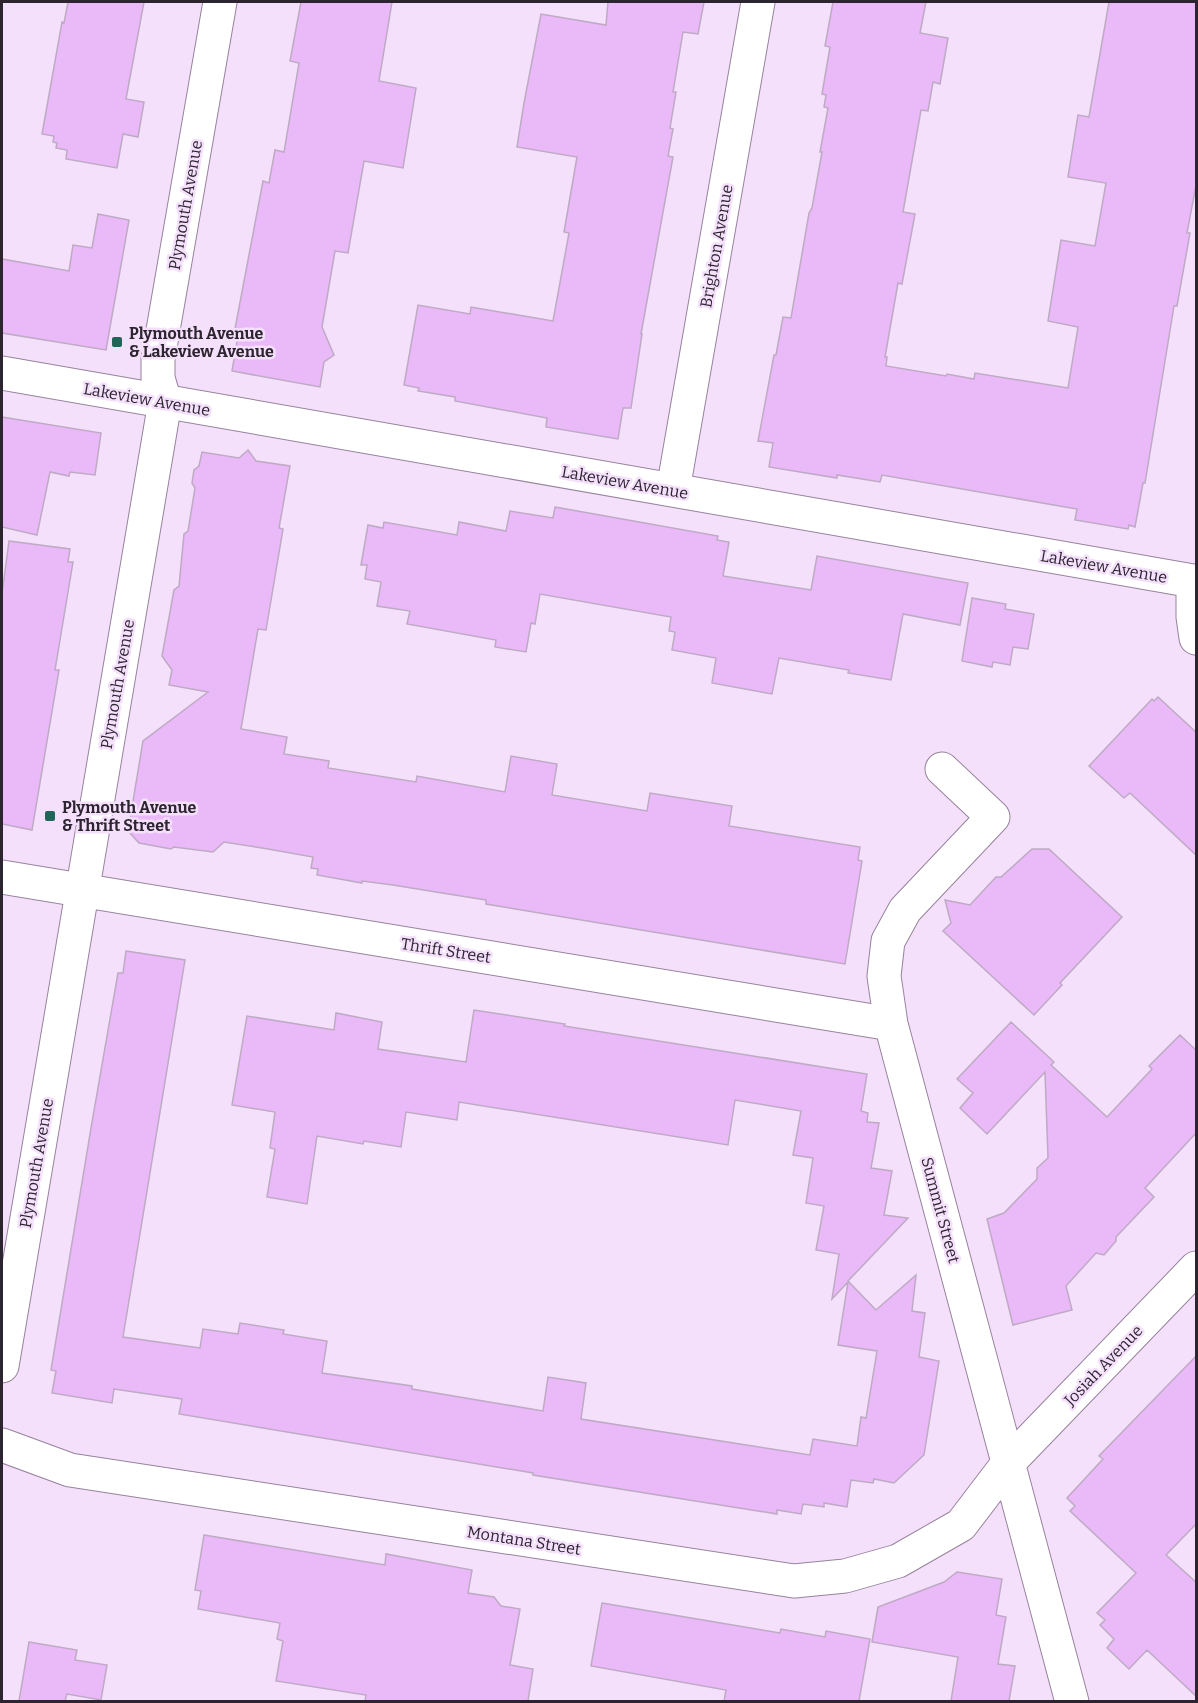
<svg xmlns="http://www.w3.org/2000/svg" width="1198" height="1703" viewBox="0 0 1198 1703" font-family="Bitter,serif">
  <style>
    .building { fill: #eab9f8; stroke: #beaac4; stroke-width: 1.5 }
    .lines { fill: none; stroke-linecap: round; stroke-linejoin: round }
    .minor-casing { stroke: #97839c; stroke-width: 35 }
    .tertiary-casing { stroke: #97839c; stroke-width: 35 }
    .minor { stroke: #fff; stroke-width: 33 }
    .tertiary { stroke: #fff; stroke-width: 33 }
    .poi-dot { fill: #1f6558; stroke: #f5e0fc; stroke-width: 2 }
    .labels { text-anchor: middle; stroke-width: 5; stroke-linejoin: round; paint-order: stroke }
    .street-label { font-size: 16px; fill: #2c242f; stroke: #f5e0fc }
    .poi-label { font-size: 16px; font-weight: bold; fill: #2c242f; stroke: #f5e0fc; text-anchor: start }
  </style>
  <rect width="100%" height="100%" fill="#f5e0fc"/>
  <path class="building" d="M 68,2 L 144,2 L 126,99 L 144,102 L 138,137 L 123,134 L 117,168 L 66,159 L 67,150 L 56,148 L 57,143 L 53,142 L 54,136 L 42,134 L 62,22 L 64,23 Z
    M 301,2 L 392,2 L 379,81 L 416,88 L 403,168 L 364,161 L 348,253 L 335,251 L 322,327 L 334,355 L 324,362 L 320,387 L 232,371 L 238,335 L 234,334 L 263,181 L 269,183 L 275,150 L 284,152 L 299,63 L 290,61 Z
    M 608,2 L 704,2 L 698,34 L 683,32 L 673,92 L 676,92 L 670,128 L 673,129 L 668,156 L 673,157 L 641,334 L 642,334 L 631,408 L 623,408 L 618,439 L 546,427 L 547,418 L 455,401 L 455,397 L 418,391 L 419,388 L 404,385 L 418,305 L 470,314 L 471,307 L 553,321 L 569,233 L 564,232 L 577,157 L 517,147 L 524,103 L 541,14 L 606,25 Z
    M 833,2 L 926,2 L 920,33 L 948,38 L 940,84 L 933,82 L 928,111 L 921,110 L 903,212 L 915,214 L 902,284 L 898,283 L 885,357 L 887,357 L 886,366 L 946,376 L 947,374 L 974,379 L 975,373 L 1068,388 L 1078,327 L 1048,321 L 1061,240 L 1095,246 L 1106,183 L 1068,177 L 1078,115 L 1089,117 L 1109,2 L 1197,2 L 1197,180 L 1187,233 L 1190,233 L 1177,306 L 1174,306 L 1145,483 L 1143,483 L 1135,527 L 1129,525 L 1128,529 L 1075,520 L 1077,509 L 882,475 L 880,482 L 837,475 L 837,478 L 769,467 L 773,443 L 758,441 L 774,355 L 776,355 L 783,317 L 791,318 L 809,213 L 812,208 L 822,152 L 820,152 L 828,108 L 824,107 L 826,95 L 822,94 L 830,47 L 825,46 Z
    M 98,214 L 129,220 L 106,350 L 2,333 L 2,259 L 69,271 L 73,245 L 92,248 Z
    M 2,417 L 101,433 L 95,475 L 70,472 L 69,476 L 50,472 L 37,535 L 2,527 Z
    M 248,450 L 256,461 L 290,466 L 279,528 L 283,529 L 266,630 L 258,629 L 241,729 L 287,737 L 284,754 L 329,761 L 328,768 L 416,782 L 417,776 L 505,792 L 511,756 L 557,764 L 552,795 L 647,811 L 650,793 L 732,806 L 729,826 L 860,847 L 858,860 L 862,861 L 845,964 L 486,904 L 486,900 L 442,893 L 393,885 L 362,881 L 362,883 L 317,875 L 318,869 L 311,868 L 313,857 L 268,849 L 224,842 L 213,852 L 174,847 L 171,849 L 139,843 L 128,831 L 143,741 L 208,692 L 169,685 L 172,670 L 162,656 L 174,590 L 179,586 L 184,534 L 188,531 L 195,488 L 192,483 L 194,470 L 199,466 L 202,452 L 239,458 Z
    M 555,507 L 718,536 L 717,540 L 729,542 L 723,576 L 811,590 L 817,556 L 968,583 L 960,625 L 903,614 L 891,680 L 848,673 L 849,670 L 779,658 L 772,694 L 712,683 L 716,658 L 672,650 L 675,632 L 669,631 L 671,617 L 540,594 L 535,624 L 531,623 L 526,652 L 495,647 L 496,640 L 407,624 L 410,611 L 377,606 L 381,582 L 365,579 L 367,565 L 361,565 L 368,525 L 383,528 L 384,522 L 457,535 L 459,522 L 506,531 L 510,511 L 553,518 Z
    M 9,541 L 70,549 L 68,562 L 73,562 L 55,670 L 59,670 L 32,830 L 2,824 L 2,594 Z
    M 972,598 L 1006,604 L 1005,609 L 1034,614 L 1028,649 L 1013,647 L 1010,665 L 993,662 L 992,667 L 962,661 Z
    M 1158,697 L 1197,733 L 1197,856 L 1130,793 L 1124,798 L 1089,766 L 1152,699 L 1154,701 Z
    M 1032,849 L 1049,849 L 1122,917 L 1060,983 L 1062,985 L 1034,1015 L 943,931 L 951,923 L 945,900 L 970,905 L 996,877 L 1001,877 Z
    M 126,951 L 185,960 L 123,1337 L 200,1348 L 203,1329 L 238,1334 L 240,1323 L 284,1330 L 283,1334 L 327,1341 L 322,1373 L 412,1386 L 412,1389 L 543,1411 L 548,1377 L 586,1383 L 581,1419 L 810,1455 L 813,1439 L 857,1446 L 861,1417 L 866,1418 L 877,1351 L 838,1345 L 848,1282 L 832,1299 L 839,1254 L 816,1250 L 824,1206 L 806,1203 L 813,1158 L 793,1155 L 801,1111 L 735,1100 L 728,1145 L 459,1102 L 457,1120 L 406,1112 L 401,1147 L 364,1141 L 363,1144 L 317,1136 L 307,1204 L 267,1197 L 275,1149 L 270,1148 L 275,1112 L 232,1105 L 247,1016 L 334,1030 L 336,1013 L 382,1022 L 378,1049 L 466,1062 L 474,1010 L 565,1024 L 564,1026 L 867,1074 L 861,1111 L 868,1113 L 867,1122 L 879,1123 L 871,1168 L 892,1171 L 884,1215 L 908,1218 L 848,1281 L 876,1310 L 916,1275 L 912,1311 L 925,1313 L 919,1357 L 939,1361 L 924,1455 L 894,1483 L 874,1479 L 873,1483 L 851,1480 L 847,1507 L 824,1503 L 824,1507 L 803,1504 L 801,1514 L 777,1510 L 777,1514 L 533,1475 L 533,1473 L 179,1414 L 182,1399 L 114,1389 L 112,1403 L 52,1393 L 56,1371 L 51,1370 L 91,1128 L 118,973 L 123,973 Z
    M 1011,1022 L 1054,1062 L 1051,1065 L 1107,1117 L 1152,1069 L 1149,1066 L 1180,1035 L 1197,1051 L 1197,1132 L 1145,1188 L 1154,1197 L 1116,1237 L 1116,1241 L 1104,1255 L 1096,1253 L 1066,1286 L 1072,1310 L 1013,1325 L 987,1219 L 1004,1213 L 1037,1179 L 1037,1168 L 1048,1158 L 1045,1072 L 987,1134 L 960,1108 L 973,1093 L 957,1079 Z
    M 1197,1355 L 1197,1523 L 1166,1555 L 1197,1583 L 1197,1697 L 1147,1650 L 1129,1669 L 1107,1648 L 1114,1639 L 1100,1625 L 1105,1620 L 1097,1613 L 1136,1573 L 1070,1511 L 1075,1506 L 1067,1498 L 1103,1459 L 1099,1456 Z
    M 204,1535 L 385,1565 L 386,1554 L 472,1570 L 468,1593 L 494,1597 L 501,1606 L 520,1609 L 510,1665 L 533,1669 L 528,1701 L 365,1701 L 366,1695 L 276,1681 L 283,1641 L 277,1639 L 280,1623 L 198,1609 L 201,1591 L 195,1590 Z
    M 957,1572 L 1002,1579 L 996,1615 L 1006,1617 L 998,1664 L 1015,1666 L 1009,1701 L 951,1701 L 958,1657 L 872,1642 L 878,1607 L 944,1582 Z
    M 602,1603 L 780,1633 L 781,1629 L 825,1637 L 826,1631 L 870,1639 L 859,1701 L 724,1701 L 726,1690 L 591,1666 Z
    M 29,1642 L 77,1650 L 75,1660 L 107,1665 L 101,1700 L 67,1694 L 65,1701 L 19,1701 Z"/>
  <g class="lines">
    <defs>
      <path id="minor" d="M 2,373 L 1193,581 L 1193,617 L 1196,638
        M 673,490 L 758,2
        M 942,769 L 993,817 L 905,910 L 888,941 L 884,976 L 891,1024 L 1072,1702
        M 2,877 L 891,1024
        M 2,1445 L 70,1470 L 794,1581 L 845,1576 L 898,1561 L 961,1525 L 1009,1462 L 1196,1268"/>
      <path id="tertiary" d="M 2,1366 L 165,402 L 158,378 L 158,359 L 220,2"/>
    </defs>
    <use href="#minor" class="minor-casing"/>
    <use href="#tertiary" class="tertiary-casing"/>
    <use href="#minor" class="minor"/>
    <use href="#tertiary" class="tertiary"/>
  </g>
  <g class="poi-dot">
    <rect x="111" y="336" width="12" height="12" rx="3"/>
    <rect x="44" y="810" width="12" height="12" rx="3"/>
  </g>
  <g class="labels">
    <g class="street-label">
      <text transform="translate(185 205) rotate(-80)" y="6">Plymouth Avenue</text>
      <text transform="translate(716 246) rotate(-80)" y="6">Brighton Avenue</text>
      <text transform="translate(147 399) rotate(10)" y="6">Lakeview Avenue</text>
      <text transform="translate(625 482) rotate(10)" y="6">Lakeview Avenue</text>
      <text transform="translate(1104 566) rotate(10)" y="6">Lakeview Avenue</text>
      <text transform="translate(117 684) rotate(-80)" y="6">Plymouth Avenue</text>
      <text transform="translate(446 950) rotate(9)" y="6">Thrift Street</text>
      <text transform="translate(36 1163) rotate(-80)" y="6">Plymouth Avenue</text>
      <text transform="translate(941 1210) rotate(75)" y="6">Summit Street</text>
      <text transform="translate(1103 1365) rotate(-46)" y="6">Josiah Avenue</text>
      <text transform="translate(524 1540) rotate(9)" y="6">Montana Street</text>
    </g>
    <g class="poi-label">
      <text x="129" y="339">Plymouth Avenue<tspan x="129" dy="18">&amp; Lakeview Avenue</tspan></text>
      <text x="62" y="813">Plymouth Avenue<tspan x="62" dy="18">&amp; Thrift Street</tspan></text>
    </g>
  </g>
  <rect width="1198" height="1703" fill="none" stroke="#2c242f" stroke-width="6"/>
</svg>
